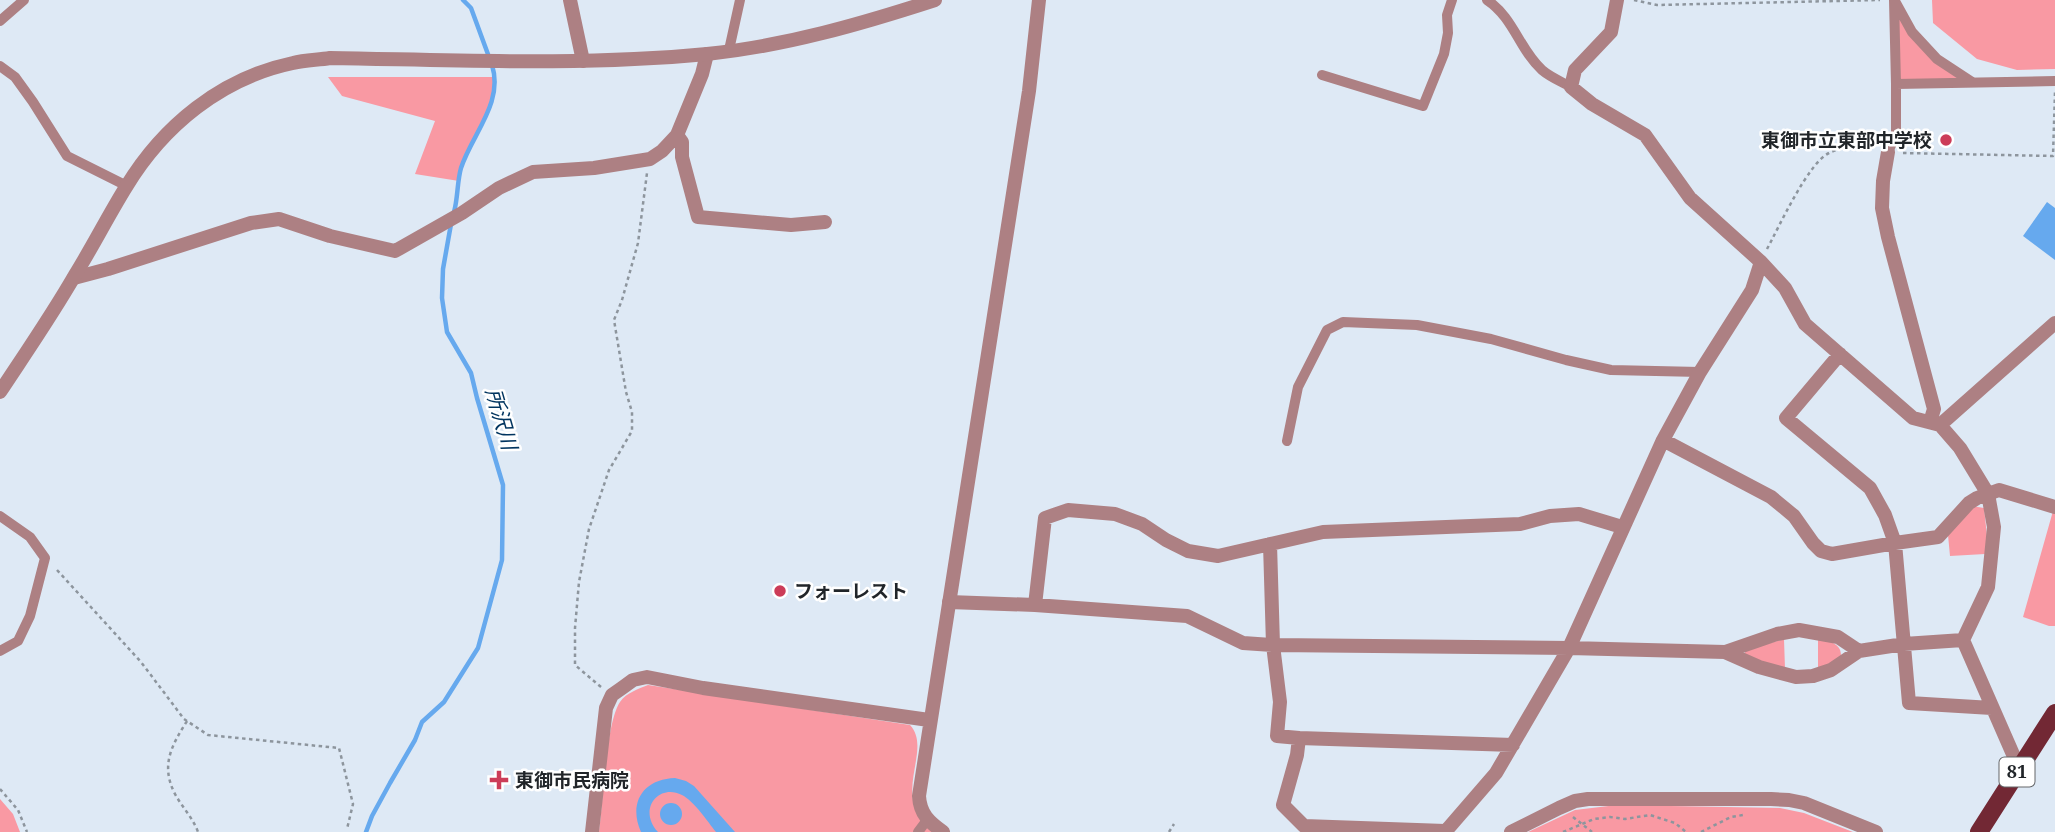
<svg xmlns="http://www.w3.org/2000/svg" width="2055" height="832" viewBox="0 0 2055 832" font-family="'Noto Serif','Noto Sans JP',serif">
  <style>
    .green { fill: #f999a3 }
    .water { fill: #66a9ee }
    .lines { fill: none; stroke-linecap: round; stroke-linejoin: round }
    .stream { stroke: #66a9ee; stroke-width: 4.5 }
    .path { stroke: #8d959d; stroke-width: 2.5; stroke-dasharray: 3.5 3.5; stroke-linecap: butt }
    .service { stroke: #ad8083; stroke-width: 10 }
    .minor { stroke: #ad8083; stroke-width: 14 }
    .tertiary { stroke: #ad8083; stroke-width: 14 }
    .primary { stroke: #722834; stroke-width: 18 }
    .poi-dot { fill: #cc3c58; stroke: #fff; stroke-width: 2.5 }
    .labels { text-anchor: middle; stroke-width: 5; stroke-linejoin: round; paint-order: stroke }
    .shield { fill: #fff; stroke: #646669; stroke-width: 2 }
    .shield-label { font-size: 18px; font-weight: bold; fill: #212529 }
    .poi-label { font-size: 19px; font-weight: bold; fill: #212529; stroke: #fff; text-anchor: start }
    .water-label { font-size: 21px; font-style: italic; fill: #00345f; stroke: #fff }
  </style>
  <rect width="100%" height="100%" fill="#dee9f5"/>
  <path class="green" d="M 1894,0 L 1937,59 L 1972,82 L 1896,84 Z
    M 1932,0 L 2055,0 L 2055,69 L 2017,70 L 1977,59 L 1933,23 Z
    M 328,77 L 496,77 L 488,114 L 461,169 L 459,181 L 415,174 L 435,121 L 342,96 Z
    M 1972,506 L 1984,508 L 1987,536 L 1985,554 L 1950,556 L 1948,535 Z
    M 2053,511 L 2055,512 L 2055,626 L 2049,626 L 2023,617 Z
    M 1818,638 C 1829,641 1845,644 1840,660 L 1818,669 Z
    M 1784,639 L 1785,669 L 1749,659 L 1745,654 L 1745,650 Z
    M 648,685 L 910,725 C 934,751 888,796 933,832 L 599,832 C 603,804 606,722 620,702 C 626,693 638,689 648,685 Z
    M 0,799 L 13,814 L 20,832 L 0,832 Z
    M 1617,805 L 1780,808 L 1804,813 L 1853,832 L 1528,832 L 1575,810 Z"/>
  <path class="water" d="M 2047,202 L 2055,208 L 2055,260 L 2023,236 Z
    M 675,778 L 686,781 L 694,786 L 735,832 L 716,832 C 708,822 694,801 682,795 C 659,783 637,809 658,832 L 641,832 C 628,803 643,779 675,778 Z
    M660 814a11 11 0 1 1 22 0a11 11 0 1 1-22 0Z"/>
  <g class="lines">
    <path class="stream" d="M 463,0 L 471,8 L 489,57
      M 454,212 C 458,198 457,182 461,168 C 472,134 504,103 492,65
      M 366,832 L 372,816 L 390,783 L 415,740 L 422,722 L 444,702 L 478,648 L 502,560 L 503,485 L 477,398 L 471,373 L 447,332 L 442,298 L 443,269 L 451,224"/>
    <path class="path" d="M 1634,0 L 1657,5 L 1880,0
      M 1903,153 L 2053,156 L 2055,92
      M 1767,249 C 1779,227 1808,163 1829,153 C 1842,146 1862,147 1877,142
      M 57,570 L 141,662 L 184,719 L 208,735 L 339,748 L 353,804 L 347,829
      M 601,687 L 575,665 L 575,628 L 579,582 L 589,529 L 609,470 L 632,431 L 632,412 L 626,392 L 614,320 L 622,300 L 638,243 L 647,173
      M 187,721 C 172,745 160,765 175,794 C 182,807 193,818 198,832
      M 0,789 L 18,810 L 27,832
      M 1573,817 L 1592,832
      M 1169,832 L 1174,824
      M 1563,832 L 1594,819 L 1610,817 L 1625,819 L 1650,815 L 1675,823 L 1686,832
      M 1701,832 L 1731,817 L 1743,815"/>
    <path class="service" d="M 1487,0 C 1514,18 1519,49 1542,70 C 1550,77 1562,82 1571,87
      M 1894,0 L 1896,84 L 2055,81
      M 1896,3 L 1912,32 L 1937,59 L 1972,82
      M 0,21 L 24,0
      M 729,50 L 740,0
      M 0,66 L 15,77 L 33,102 L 67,156 L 127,186
      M 1322,75 L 1423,106 L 1444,54 L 1448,33 L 1447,15 L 1452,0
      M 1888,152 L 1896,134 L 1896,84
      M 1287,441 L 1298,387 L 1327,330 L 1343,322 L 1417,325 L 1491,339 L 1566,360 L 1611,370 L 1700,372
      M 0,516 L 30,537 L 45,558 L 30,616 L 18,641 L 0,651
      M 918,832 L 927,820"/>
    <path class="minor" d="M 570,0 L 583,61
      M 1617,0 L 1611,32 L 1575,70 L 1571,87 L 1592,104 L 1645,135 L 1690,198 L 1761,262 L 1785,288 L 1805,324 L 1913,418 L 1940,425 L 1960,448 L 1988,494 L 1994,527 L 1988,587 L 1963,640
      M 677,135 L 682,142 L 682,157 L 698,217 L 791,225 L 825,222
      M 1888,152 L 1883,181 L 1882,208 L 1888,237 L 1934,409 L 1930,422
      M 74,278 L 108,269 L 251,223 L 279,219 L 330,236 L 395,251 L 462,213 L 499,188 L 533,172 L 594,168 L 650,159 L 662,151 L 677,135 L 702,74 L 707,54
      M 1940,425 L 2055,323
      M 1663,440 L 1771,497 L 1794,516 L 1813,543 L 1821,551 L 1832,554 L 1895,543 L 1885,515 L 1870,488 L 1786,418 L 1840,354
      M 949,602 L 1035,605 L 1187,616 L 1243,643 L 1273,645 L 1270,544
      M 1035,605 L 1045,518 L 1068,510 L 1115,514 L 1142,524 L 1166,540 L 1188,551 L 1218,556 L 1323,532 L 1520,524 L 1550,516 L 1579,514 L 1622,527
      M 1963,640 L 2019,768
      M 1725,652 L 1777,634 L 1799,630 L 1838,637 L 1859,651
      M 1992,708 L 1909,703 L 1895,543 L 1938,537 L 1969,503 L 1977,498 L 1999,490 L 2055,507
      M 1299,738 L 1277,736 L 1280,702 L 1273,645 L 1569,648 L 1725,652 L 1759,667 L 1796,677 L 1813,676 L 1831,670 L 1859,651 L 1904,644 L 1963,640
      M 1445,831 L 1304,826 L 1283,805 L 1297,755 L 1299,738 L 1513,745
      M 1445,832 L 1496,773 L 1569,648 L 1663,440 L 1700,372 L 1752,290 L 1761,262
      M 1511,832 L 1559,808 L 1575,801 L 1588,799 L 1771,799 L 1789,800 L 1804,803 L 1876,832"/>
    <path class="tertiary" d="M 0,392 C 25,354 52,315 75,275 C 93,246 108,216 126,187 C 163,126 221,78 293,63 C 305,60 318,60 330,58 C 455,60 582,66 707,54 C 785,46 861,24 935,0
      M 592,832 L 606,708 L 612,695 L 622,688 L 633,680 L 647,677 L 703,688 L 929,720
      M 943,832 C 929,822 920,814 919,796 L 1029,91 L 1039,0"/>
    <path class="primary" d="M 1979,832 L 2055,713"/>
  </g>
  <g class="poi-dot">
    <circle cx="1946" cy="140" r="7"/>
    <circle cx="780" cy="591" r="7"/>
    <path d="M495.5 769.5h7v7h7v7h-7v7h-7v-7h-7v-7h7z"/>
  </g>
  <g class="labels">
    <rect class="shield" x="1999.5" y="757.5" width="35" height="29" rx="5"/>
    <g class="shield-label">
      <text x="2017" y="778">81</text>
    </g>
    <g class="poi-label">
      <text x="1932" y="147" text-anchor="end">東御市立東部中学校</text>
      <text x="794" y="598">フォーレスト</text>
      <text x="515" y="787">東御市民病院</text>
    </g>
    <g class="water-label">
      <text transform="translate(501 419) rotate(74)" y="7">所沢川</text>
    </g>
  </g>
</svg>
